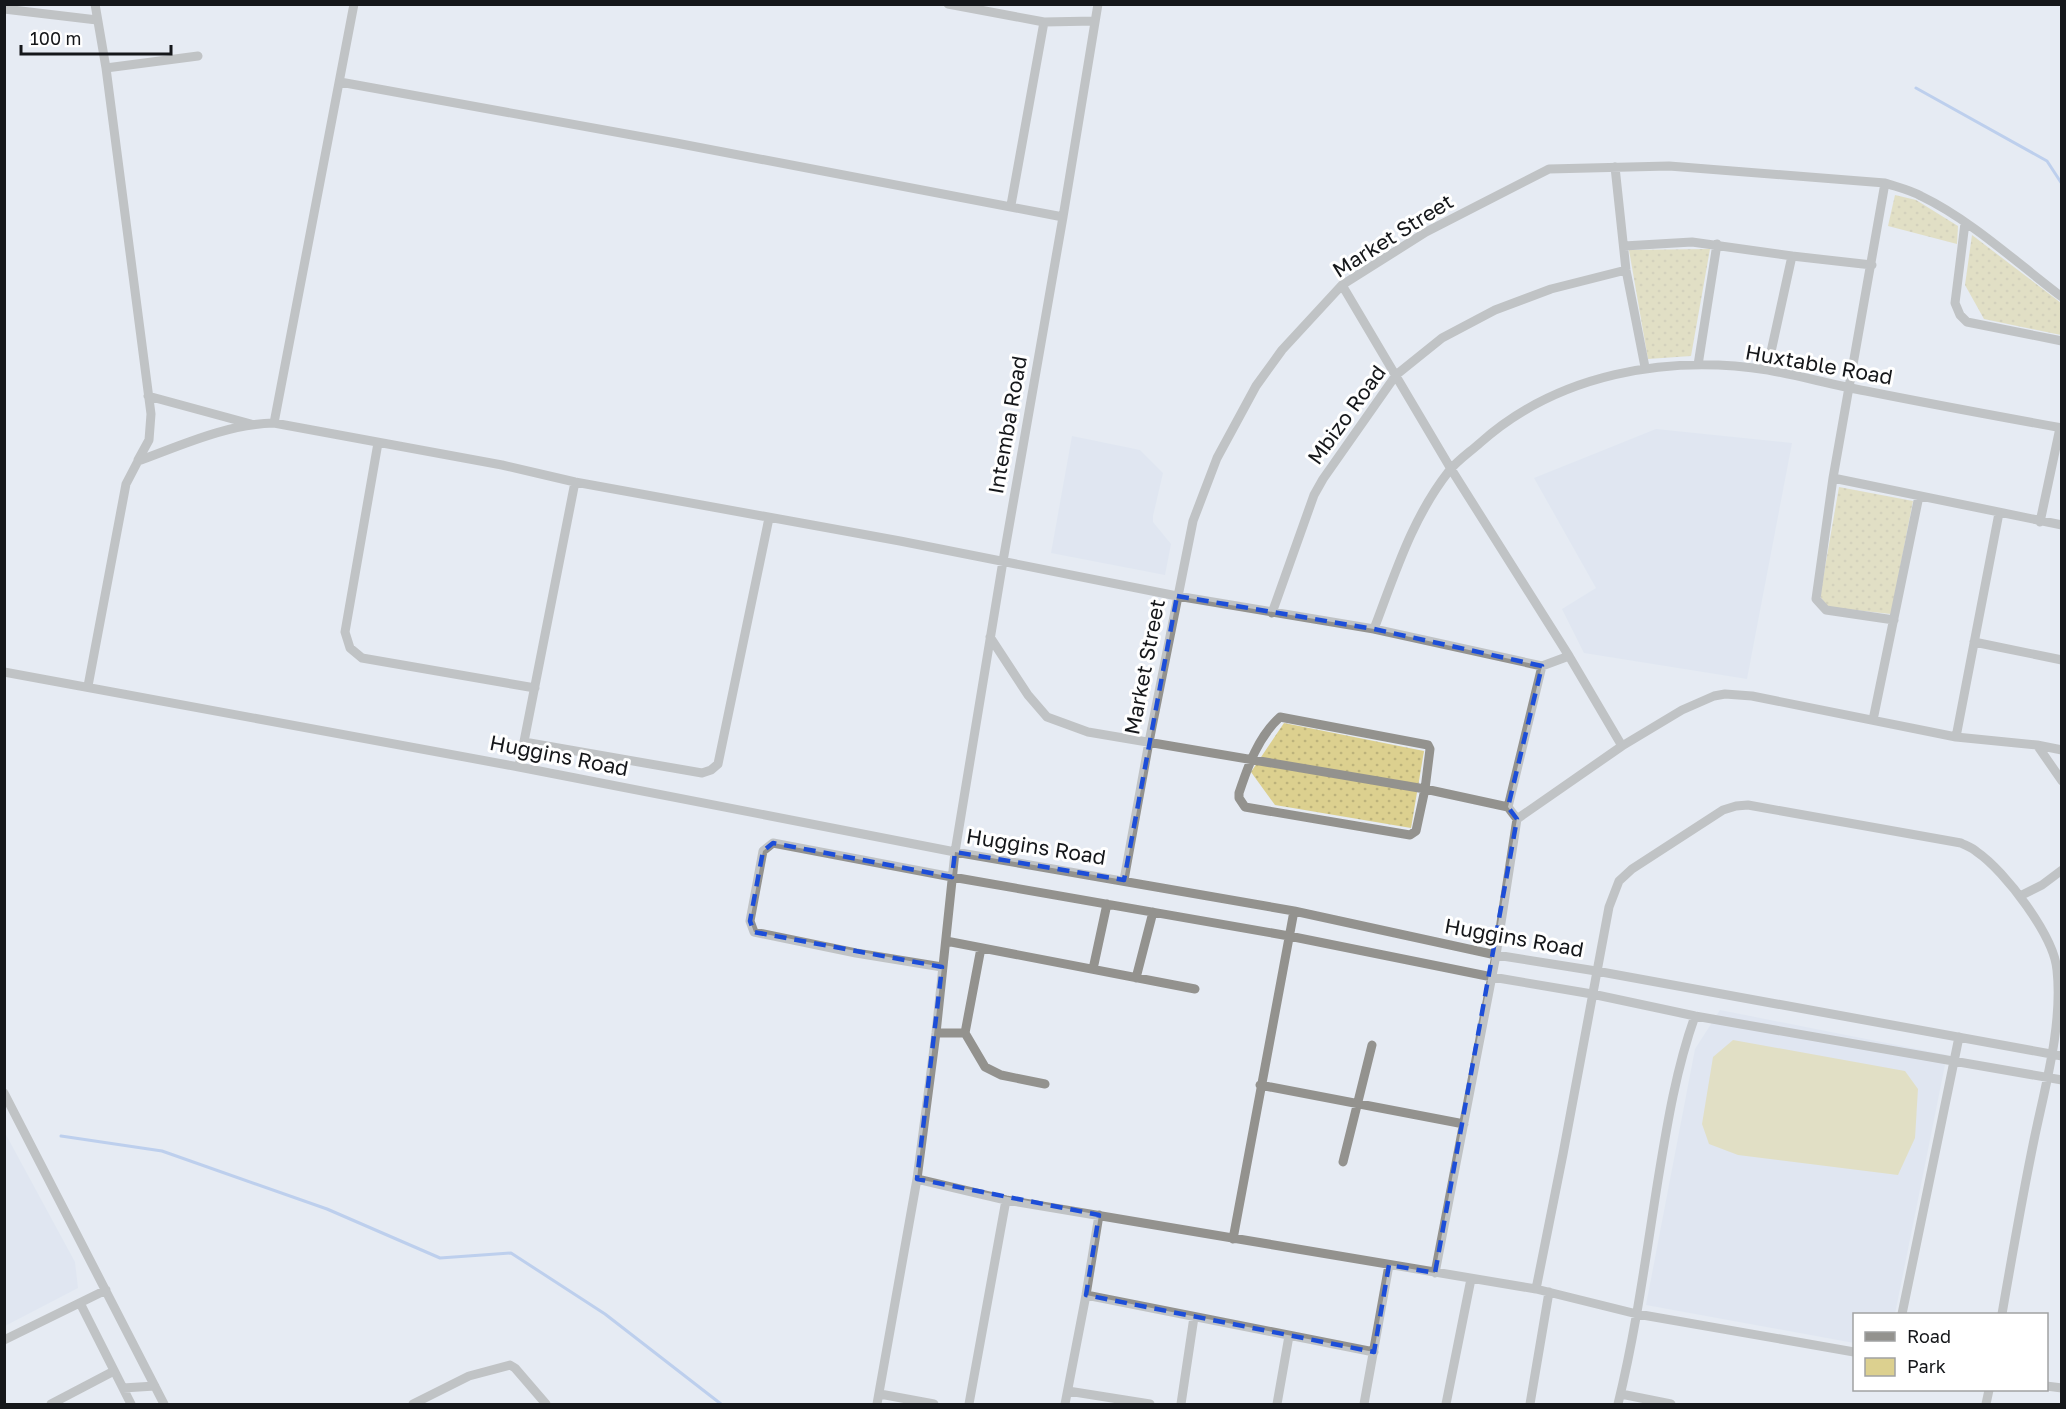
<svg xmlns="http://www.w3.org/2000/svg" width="2066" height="1409" viewBox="0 0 2066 1409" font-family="'Golos Text',sans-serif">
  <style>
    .built { fill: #d9e1f0 }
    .grass { fill: url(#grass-dots) }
    .park { fill: #dcd08f }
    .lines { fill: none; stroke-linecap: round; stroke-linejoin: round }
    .stream { stroke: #8cade7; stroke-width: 3 }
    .minor { stroke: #93928e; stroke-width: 9 }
    .marked { fill: none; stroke: #1d4ed8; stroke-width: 4.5; stroke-dasharray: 12 8; stroke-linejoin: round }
    .labels { text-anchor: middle; stroke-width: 6; stroke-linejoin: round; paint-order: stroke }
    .street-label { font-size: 21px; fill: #15171a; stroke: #fff }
  </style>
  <defs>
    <pattern id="grass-dots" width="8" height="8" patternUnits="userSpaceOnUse" patternTransform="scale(1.5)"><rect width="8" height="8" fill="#dcd08f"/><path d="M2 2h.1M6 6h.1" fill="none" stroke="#bcb27b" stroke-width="1.8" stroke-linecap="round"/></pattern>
  </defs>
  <rect width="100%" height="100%" fill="#e6ebf3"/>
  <path class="built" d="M 1656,429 L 1792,443 L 1747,679 L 1584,653 L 1562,609 L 1596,588 L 1534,478 Z
    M 1072,436 L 1140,450 L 1163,473 L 1153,516 L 1153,522 L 1171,544 L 1165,575 L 1051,553 Z
    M 1720,1010 L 1947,1055 L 1895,1314 L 1854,1314 L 1854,1343 L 1646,1305 L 1695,1049 Z
    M 4,1131 L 75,1262 L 78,1288 L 5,1326 Z"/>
  <path class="grass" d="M 1895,195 L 1916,200 L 1958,226 L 1957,244 L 1888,226 Z
    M 1972,235 L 2061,303 L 2061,335 L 1984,319 L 1965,285 Z
    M 1710,249 L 1691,356 L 1648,359 L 1629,250 Z
    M 1839,487 L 1913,501 L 1891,614 L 1827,607 L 1820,596 Z
    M 1284,723 L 1424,751 L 1411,828 L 1275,805 L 1251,772 Z"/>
  <path class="park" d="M 1733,1040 L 1905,1071 L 1918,1089 L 1915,1138 L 1898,1175 L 1738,1155 L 1709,1144 L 1702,1124 L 1713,1057 Z"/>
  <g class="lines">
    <path class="stream" d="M 1916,88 L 2047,161 L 2062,184
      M 61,1136 L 162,1151 L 327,1209 L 440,1258 L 511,1253 L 605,1314 L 721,1404"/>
    <path class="minor" d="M 95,4 L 106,68 L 151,414 L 149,440 L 138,460
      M 948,4 L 1044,22 L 1095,21
      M 4,9 L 97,20
      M 106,68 L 198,56
      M 340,82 L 676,143 L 1063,217
      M 1615,167 L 1626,270 L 1645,367
      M 1885,183 L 1833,478 L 1816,599 L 1826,610 L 1894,620
      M 1011,205 L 1044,22
      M 1965,223 L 1955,303 L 1960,315 L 1967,322 L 2062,341
      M 1624,246 L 1692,242 L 1792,256 L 1872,265
      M 1342,285 L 1451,469 L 1569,656 L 1622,746
      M 1698,365 L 1717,244
      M 1767,370 L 1792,256
      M 148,396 L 251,424
      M 274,423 L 354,4
      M 378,443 L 345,632 L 350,648 L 362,658 L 535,688
      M 1833,478 L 2062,525
      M 2040,522 L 2060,428
      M 1272,613 L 1314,495 L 1323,479 L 1396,375 L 1442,338 L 1495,310 L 1551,289 L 1626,270
      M 1374,629 C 1395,574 1412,518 1449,471 C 1458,460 1470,452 1480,443 C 1557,374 1667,354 1768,370 C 1801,376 1833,385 1866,391 C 1931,404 1996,416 2062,428
      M 990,637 L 1028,695 L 1047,717 L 1088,732 L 1425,789 L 1508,807 L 1517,819
      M 1974,642 L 2062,660
      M 4,672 L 519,767 L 955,852 L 1294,911 L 1496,955 L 1596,971 L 2062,1056
      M 88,686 L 126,484 L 138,461 C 182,445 227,424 274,423 L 502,465 L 575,482 L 900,541 L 1177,596 L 1374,629 L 1542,666 L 1569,656
      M 1280,717 L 1428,745 L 1430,749 L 1425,789 L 1416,831 L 1410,835 L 1245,807 L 1239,798 L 1239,793 C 1248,766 1258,737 1280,717 Z
      M 1873,720 L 1919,496
      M 1956,737 L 1999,513
      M 524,742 L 702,773 L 711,770 L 718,764 L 769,518
      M 2037,745 L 2062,781
      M 519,767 L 575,482
      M 1508,807 L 1542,666
      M 1124,880 L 1149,742 L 1193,521 L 1217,458 L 1256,386 L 1282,350 L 1342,285 L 1426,232 L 1549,169 L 1669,166 L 1885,183 C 1897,187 1910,190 1921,196 C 1971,220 2017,263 2062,297
      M 2020,896 L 2042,885 L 2062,870
      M 946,941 L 1195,989
      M 942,967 L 856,953 L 754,932 L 750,921 L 763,851 L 773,843 L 952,877 L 1289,936 L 1492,977 L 1592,994 L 1695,1016 L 2062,1080
      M 1093,969 L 1107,904
      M 1136,978 L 1153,912
      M 936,1033 L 965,1033 L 985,1067 L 1001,1075 L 1045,1084
      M 965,1033 L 981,948
      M 1260,1085 L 1464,1124
      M 4,1093 L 164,1404
      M 1343,1162 L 1372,1045
      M 917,1179 L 1006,1200 L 1536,1289 L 1637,1314 L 1854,1352
      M 1233,1239 L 1294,911
      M 1435,1273 L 1496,955 L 1517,819 L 1622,746 L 1682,710 L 1714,696 L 1725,694 L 1752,696 L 1956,737 L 2037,745 L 2062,750
      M 1536,1289 L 1563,1154 L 1609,907 L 1619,881 L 1632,869 L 1723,810 L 1736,806 L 1748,805 L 1961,843 C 1967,846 1973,848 1977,852 C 2005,871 2054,936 2057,970 C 2063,1024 2045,1087 2034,1140 C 2022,1198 2012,1256 2002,1314
      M 1086,1295 L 1374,1352
      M 80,1303 L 131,1404
      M 1902,1314 L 1959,1037
      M 4,1340 L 106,1290
      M 2046,1386 L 2062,1388
      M 123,1388 L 155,1386
      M 1068,1391 L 1150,1404
      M 880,1394 L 934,1404
      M 1621,1394 L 1671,1404
      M 51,1404 L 114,1371
      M 413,1404 L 469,1376 L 510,1365 L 515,1368 L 546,1404
      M 877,1404 L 917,1179 L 936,1033 L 955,852 L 1003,561 L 1063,217 L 1098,4
      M 969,1404 L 1006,1200
      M 1065,1404 L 1086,1295 L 1099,1215
      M 1181,1404 L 1194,1317
      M 1277,1404 L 1289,1336
      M 1364,1404 L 1389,1265
      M 1446,1404 L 1471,1279
      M 1530,1404 L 1549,1292
      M 1618,1404 C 1636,1331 1646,1255 1658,1180 C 1667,1125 1676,1069 1695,1016
      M 1986,1404 L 1989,1390"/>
  </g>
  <path d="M0 0H2066V1409H0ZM 1177,596 L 1374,629 L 1542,666 L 1508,807 L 1517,819 L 1435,1273 L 1389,1265 L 1374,1352 L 1086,1295 L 1099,1215 L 917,1179 L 942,967 L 754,932 L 750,921 L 763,851 L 773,843 L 952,877 L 955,852 L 1124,880 Z" fill="#e6ebf3" fill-opacity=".55" fill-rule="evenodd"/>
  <path class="marked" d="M 1177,596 L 1374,629 L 1542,666 L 1508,807 L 1517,819 L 1435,1273 L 1389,1265 L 1374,1352 L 1086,1295 L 1099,1215 L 917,1179 L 942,967 L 754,932 L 750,921 L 763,851 L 773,843 L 952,877 L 955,852 L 1124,880 Z"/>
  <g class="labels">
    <g class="street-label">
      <text transform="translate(1393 236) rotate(-32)" y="7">Market Street</text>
      <text transform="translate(1819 365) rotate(10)" y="7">Huxtable Road</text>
      <text transform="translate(1347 415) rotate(-54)" y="7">Mbizo Road</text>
      <text transform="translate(1008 425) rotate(-80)" y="7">Intemba Road</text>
      <text transform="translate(1145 667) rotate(-79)" y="7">Market Street</text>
      <text transform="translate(559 756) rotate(11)" y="7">Huggins Road</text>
      <text transform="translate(1036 847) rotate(9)" y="7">Huggins Road</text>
      <text transform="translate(1514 938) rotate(10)" y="7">Huggins Road</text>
    </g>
  </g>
  <rect width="2066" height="1409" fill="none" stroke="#15171a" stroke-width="12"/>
  <rect x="1853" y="1313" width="195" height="78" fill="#ffffff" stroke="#a1a2a3" stroke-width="1.5"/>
  <rect x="1865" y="1332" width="30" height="9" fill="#93928e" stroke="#a1a2a3" stroke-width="1.5"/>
  <text x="1907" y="1343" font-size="18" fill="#15171a">Road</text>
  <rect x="1865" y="1358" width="30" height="18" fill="#dcd08f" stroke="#a1a2a3" stroke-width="1.5"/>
  <text x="1907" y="1373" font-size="18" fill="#15171a">Park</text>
  <path d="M21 45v9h150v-9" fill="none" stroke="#15171a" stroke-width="3"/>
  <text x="30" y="45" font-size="18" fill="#15171a" stroke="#ffffff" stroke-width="4.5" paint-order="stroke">100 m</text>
</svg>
